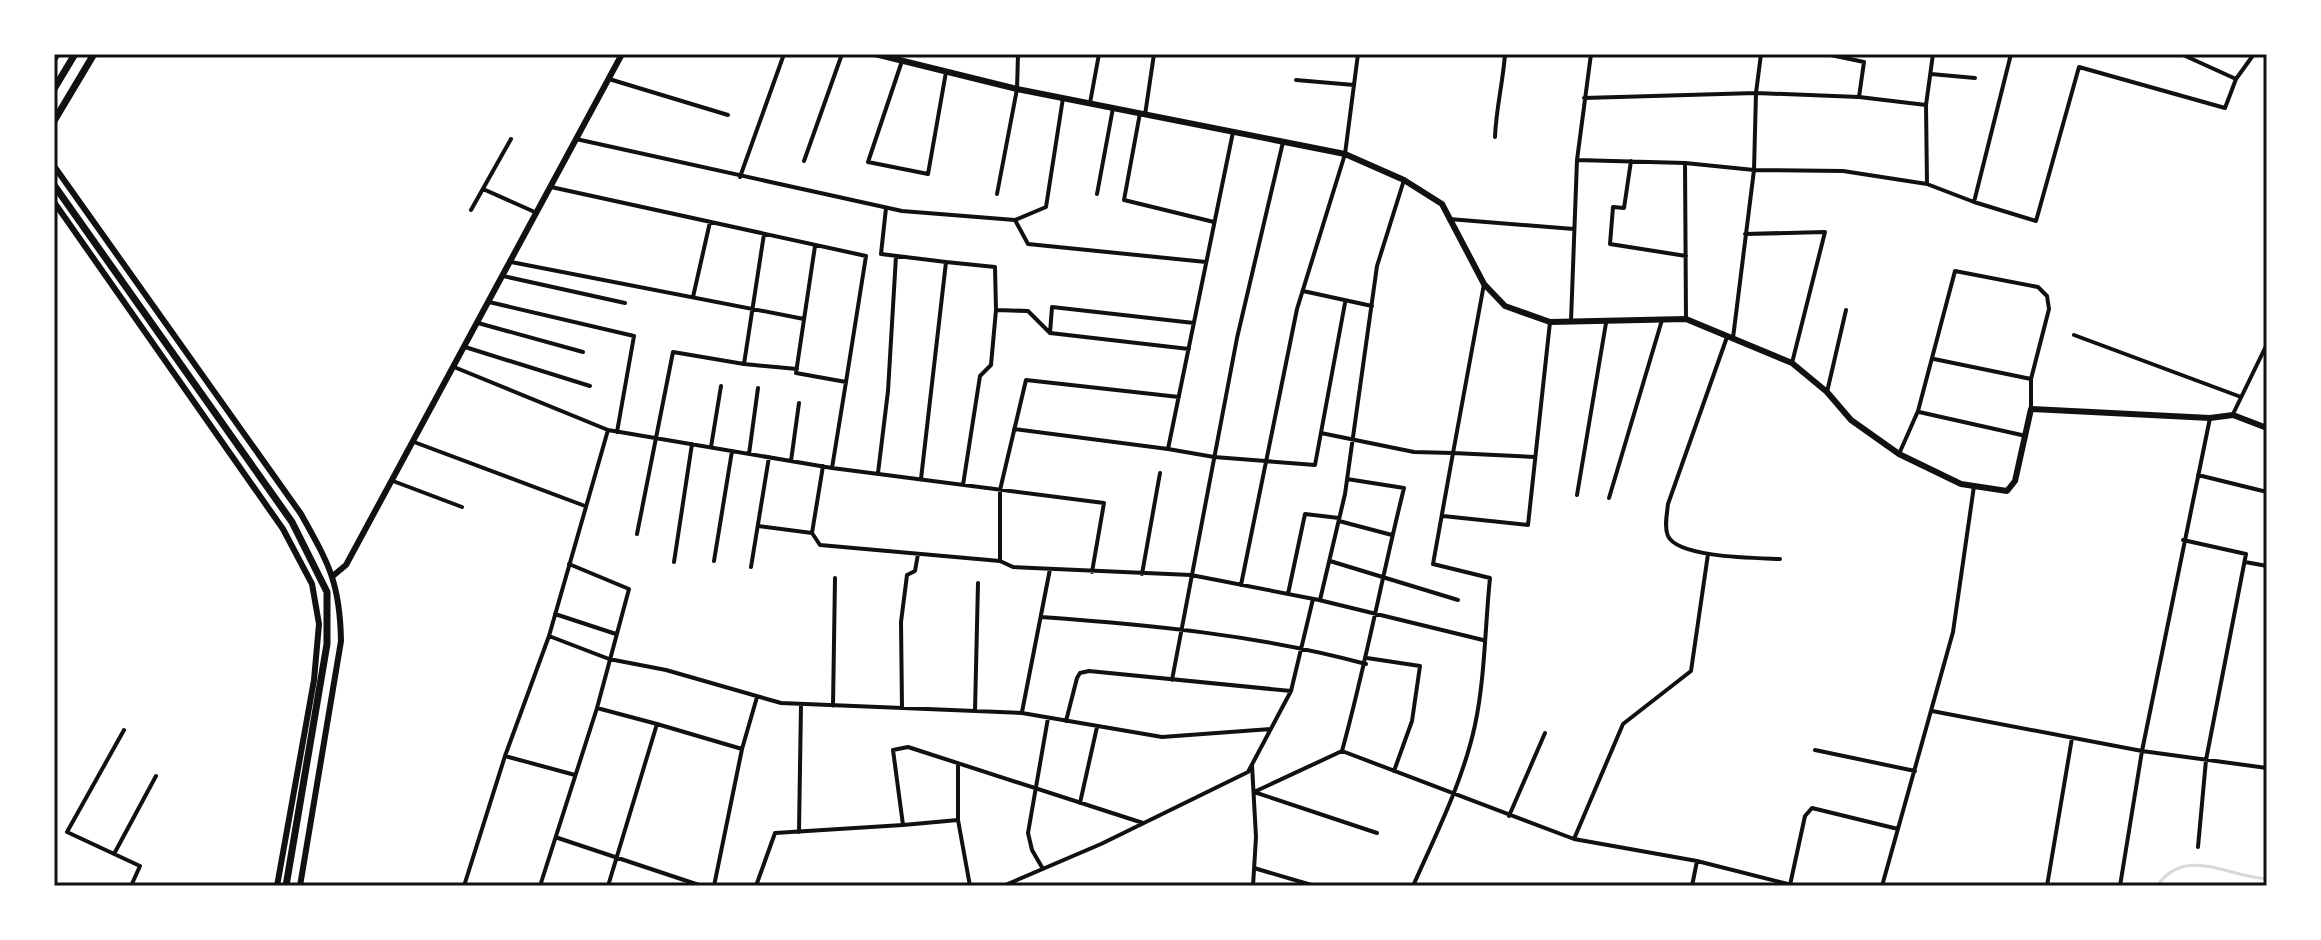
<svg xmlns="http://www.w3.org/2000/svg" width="2321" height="940" viewBox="0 0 2321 940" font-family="'Exo 2',sans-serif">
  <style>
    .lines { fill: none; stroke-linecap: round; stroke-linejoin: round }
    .stream { stroke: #d9d9d9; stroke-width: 3 }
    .minor { stroke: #111; stroke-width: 4 }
    .tertiary { stroke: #111; stroke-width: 6 }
    .secondary { stroke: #111; stroke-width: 6 }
    .primary { stroke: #111; stroke-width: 7 }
    .neatline { fill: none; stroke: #111; stroke-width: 3 }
  </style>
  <rect width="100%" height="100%" fill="#fff"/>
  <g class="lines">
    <path class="stream" d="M 2157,886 C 2186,845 2228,877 2267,879"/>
    <path class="minor" d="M 1826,54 L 1864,62 L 1859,97 L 1926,105 L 1933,54
      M 2011,54 L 1974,202 L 2036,221 L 2079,67 L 2225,108 L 2236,79
      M 2181,54 L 2236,79 L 2254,54
      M 902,61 L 868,162 L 928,174 L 946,72
      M 1931,74 L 1975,78
      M 609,79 L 728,115
      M 1296,80 L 1354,85
      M 1584,98 L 1756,93 L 1859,97
      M 1090,103 L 1099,54
      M 1926,105 L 1927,184 L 1974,202
      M 1140,113 L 1124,200 L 1214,222
      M 1145,115 L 1154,54
      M 1233,132 L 1168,449 L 1214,457 L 1315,465 L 1345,303
      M 1495,137 C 1496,108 1503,83 1505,54
      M 576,139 L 902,211 L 1015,220 L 1028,244 L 1206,262
      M 1577,160 L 1685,163 L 1686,319
      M 804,161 L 842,54
      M 1631,161 L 1624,208 L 1613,207 L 1610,244 L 1686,256
      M 1685,163 L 1754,170 L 1843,171 L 1927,184
      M 740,177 L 784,54
      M 551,187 L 866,256 L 846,382
      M 483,189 L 537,213
      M 997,194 L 1017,89 L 1018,54
      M 1097,194 L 1113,108
      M 886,208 L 881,254 L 946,262 L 921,479
      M 471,210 L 511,139
      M 1449,219 L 1574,229
      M 1015,220 L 1046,207 L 1063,98
      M 1745,234 L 1825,232 L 1792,363
      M 815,246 L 796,373 L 846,382 L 832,468
      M 511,262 L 804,319
      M 946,262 L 995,267 L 996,310
      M 503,276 L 625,303
      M 1303,291 L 1372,306
      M 693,297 L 710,222
      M 489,302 L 634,336 L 617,432
      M 1571,321 L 1577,160 L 1591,54
      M 478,323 L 583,352
      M 2074,335 L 2241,397
      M 1727,337 L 1668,504 C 1667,514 1664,527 1668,536 C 1678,558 1758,558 1780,559
      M 1733,338 L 1754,170 L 1756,93 L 1761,54
      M 465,347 L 590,386
      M 1189,349 L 1050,333 L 1052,307 L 1194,323
      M 1934,359 L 2031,379
      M 744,364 L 797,369
      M 454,367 L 608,430 L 832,468 L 1104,503 L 1092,572
      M 1827,392 L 1846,310
      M 1919,412 L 2026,436
      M 2233,414 L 2267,344
      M 1014,429 L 1168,449
      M 608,430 L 549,636 L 609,659 L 666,670 L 781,703 L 1022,713 L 1162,737 L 1271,729
      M 1321,433 L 1414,452 L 1453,453 L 1484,284
      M 414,442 L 585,506
      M 711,447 L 721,386
      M 749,454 L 758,388
      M 1899,454 L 1918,411 L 1955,271 L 2038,287 L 2047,296 L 2049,309 L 2031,379 L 2031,409
      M 791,461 L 799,403
      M 878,473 L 888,391 L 896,256
      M 2198,475 L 2267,492
      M 1347,479 L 1404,488 C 1382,576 1366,664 1342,751 L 1574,839 L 1697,861 L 1796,886
      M 393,481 L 462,507
      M 963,485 L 980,376 L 991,365 L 996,310 L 1028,311 L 1050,333
      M 1577,495 L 1606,323
      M 1609,498 L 1662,320
      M 1443,516 L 1528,525 L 1550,322
      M 1339,521 L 1392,535
      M 758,526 L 812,533 L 820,545 L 1000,561 L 1013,567 L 1191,575 L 1319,600 L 1483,640
      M 812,533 L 823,466
      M 637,534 L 673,352 L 744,364 L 764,234
      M 2183,540 L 2246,554 L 2206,760 L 2198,847
      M 714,561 L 732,451
      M 1000,561 L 1000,490 L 1026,380 L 1179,397
      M 1330,561 L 1458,600
      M 674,562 L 692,444
      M 2245,562 L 2267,566
      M 751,567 L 769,457
      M 1142,574 L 1160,473
      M 1241,585 L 1297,309 L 1345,154 L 1358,54
      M 1288,594 L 1305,514 L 1339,518
      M 1320,600 L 1345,494 L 1377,266 L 1404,180
      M 555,614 L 616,634
      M 1041,617 C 1151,625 1259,635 1366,664
      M 1367,658 L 1420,666 L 1412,721 L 1394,771
      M 1172,680 L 1237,338 L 1283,142
      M 833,706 L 835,578
      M 597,708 L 657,724 L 608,886
      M 902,708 L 901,622 L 907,575 L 915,571 L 918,554
      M 975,711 L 978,583
      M 1932,711 L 2142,751 L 2267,768
      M 1022,712 L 1050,569
      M 1066,721 L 1077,678 L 1080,673 L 1089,671 L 1291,691
      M 657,724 L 742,749
      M 124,730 L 67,832 L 140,866 L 131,886
      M 1815,750 L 1915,771
      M 505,756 L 575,775
      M 958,763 L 958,820 L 970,886
      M 1252,765 L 1256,837 L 1253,886
      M 1254,792 L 1377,833
      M 1254,792 L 1342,751
      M 1080,803 L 1097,727
      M 1509,816 L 1545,733
      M 903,825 L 958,820
      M 799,832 L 801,704
      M 558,838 L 702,886
      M 1574,839 L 1623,724 L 1691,671 L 1708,554
      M 114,854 L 156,776
      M 1254,868 L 1315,886
      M 1043,869 L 1032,850 L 1028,833 L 1048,718
      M 1790,885 L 1805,816 L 1812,808 L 1898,829
      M 464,886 L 505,756 L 549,636
      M 540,886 L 597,708 L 629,589 L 569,564
      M 714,886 L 742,749 L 757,697
      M 756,886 L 775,833 L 903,825 L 893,750 L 908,747 L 1143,823
      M 884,886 L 901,886
      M 1003,886 L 1101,844 L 1248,772 L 1291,691 L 1313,599
      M 1413,886 C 1436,834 1463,781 1475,725 C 1485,678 1485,626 1490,578 L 1433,564 L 1453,453 L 1535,457
      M 1692,886 L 1697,861
      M 1882,886 L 1953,632 L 1974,486
      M 2047,886 L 2072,738
      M 2120,886 L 2142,751 L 2210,418"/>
    <path class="tertiary" d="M 875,54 L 1017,89 L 1345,154 L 1404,180 L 1442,204 L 1484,284 L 1505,306 L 1550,322 L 1686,319 L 1792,363 L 1827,392 L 1851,420 L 1899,454 L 1961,484 L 2007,491 L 2015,481 L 2031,409 L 2210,418 L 2233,415 L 2267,428
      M 334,575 L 346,565 L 622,54"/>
    <path class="secondary" d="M 54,166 L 301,514 C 329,564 340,583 341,641 L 300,886
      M 54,202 L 283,529 L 312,584 L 319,624 L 314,680 L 277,886"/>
    <path class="primary" d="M 54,59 L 57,54
      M 54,89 L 75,54
      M 54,121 L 94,54
      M 54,185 L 292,522 L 327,592 L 327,644 L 286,886"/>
  </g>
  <rect width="2321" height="940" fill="none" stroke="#ffffff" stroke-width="112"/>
  <rect x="56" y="56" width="2209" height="828" class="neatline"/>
</svg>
